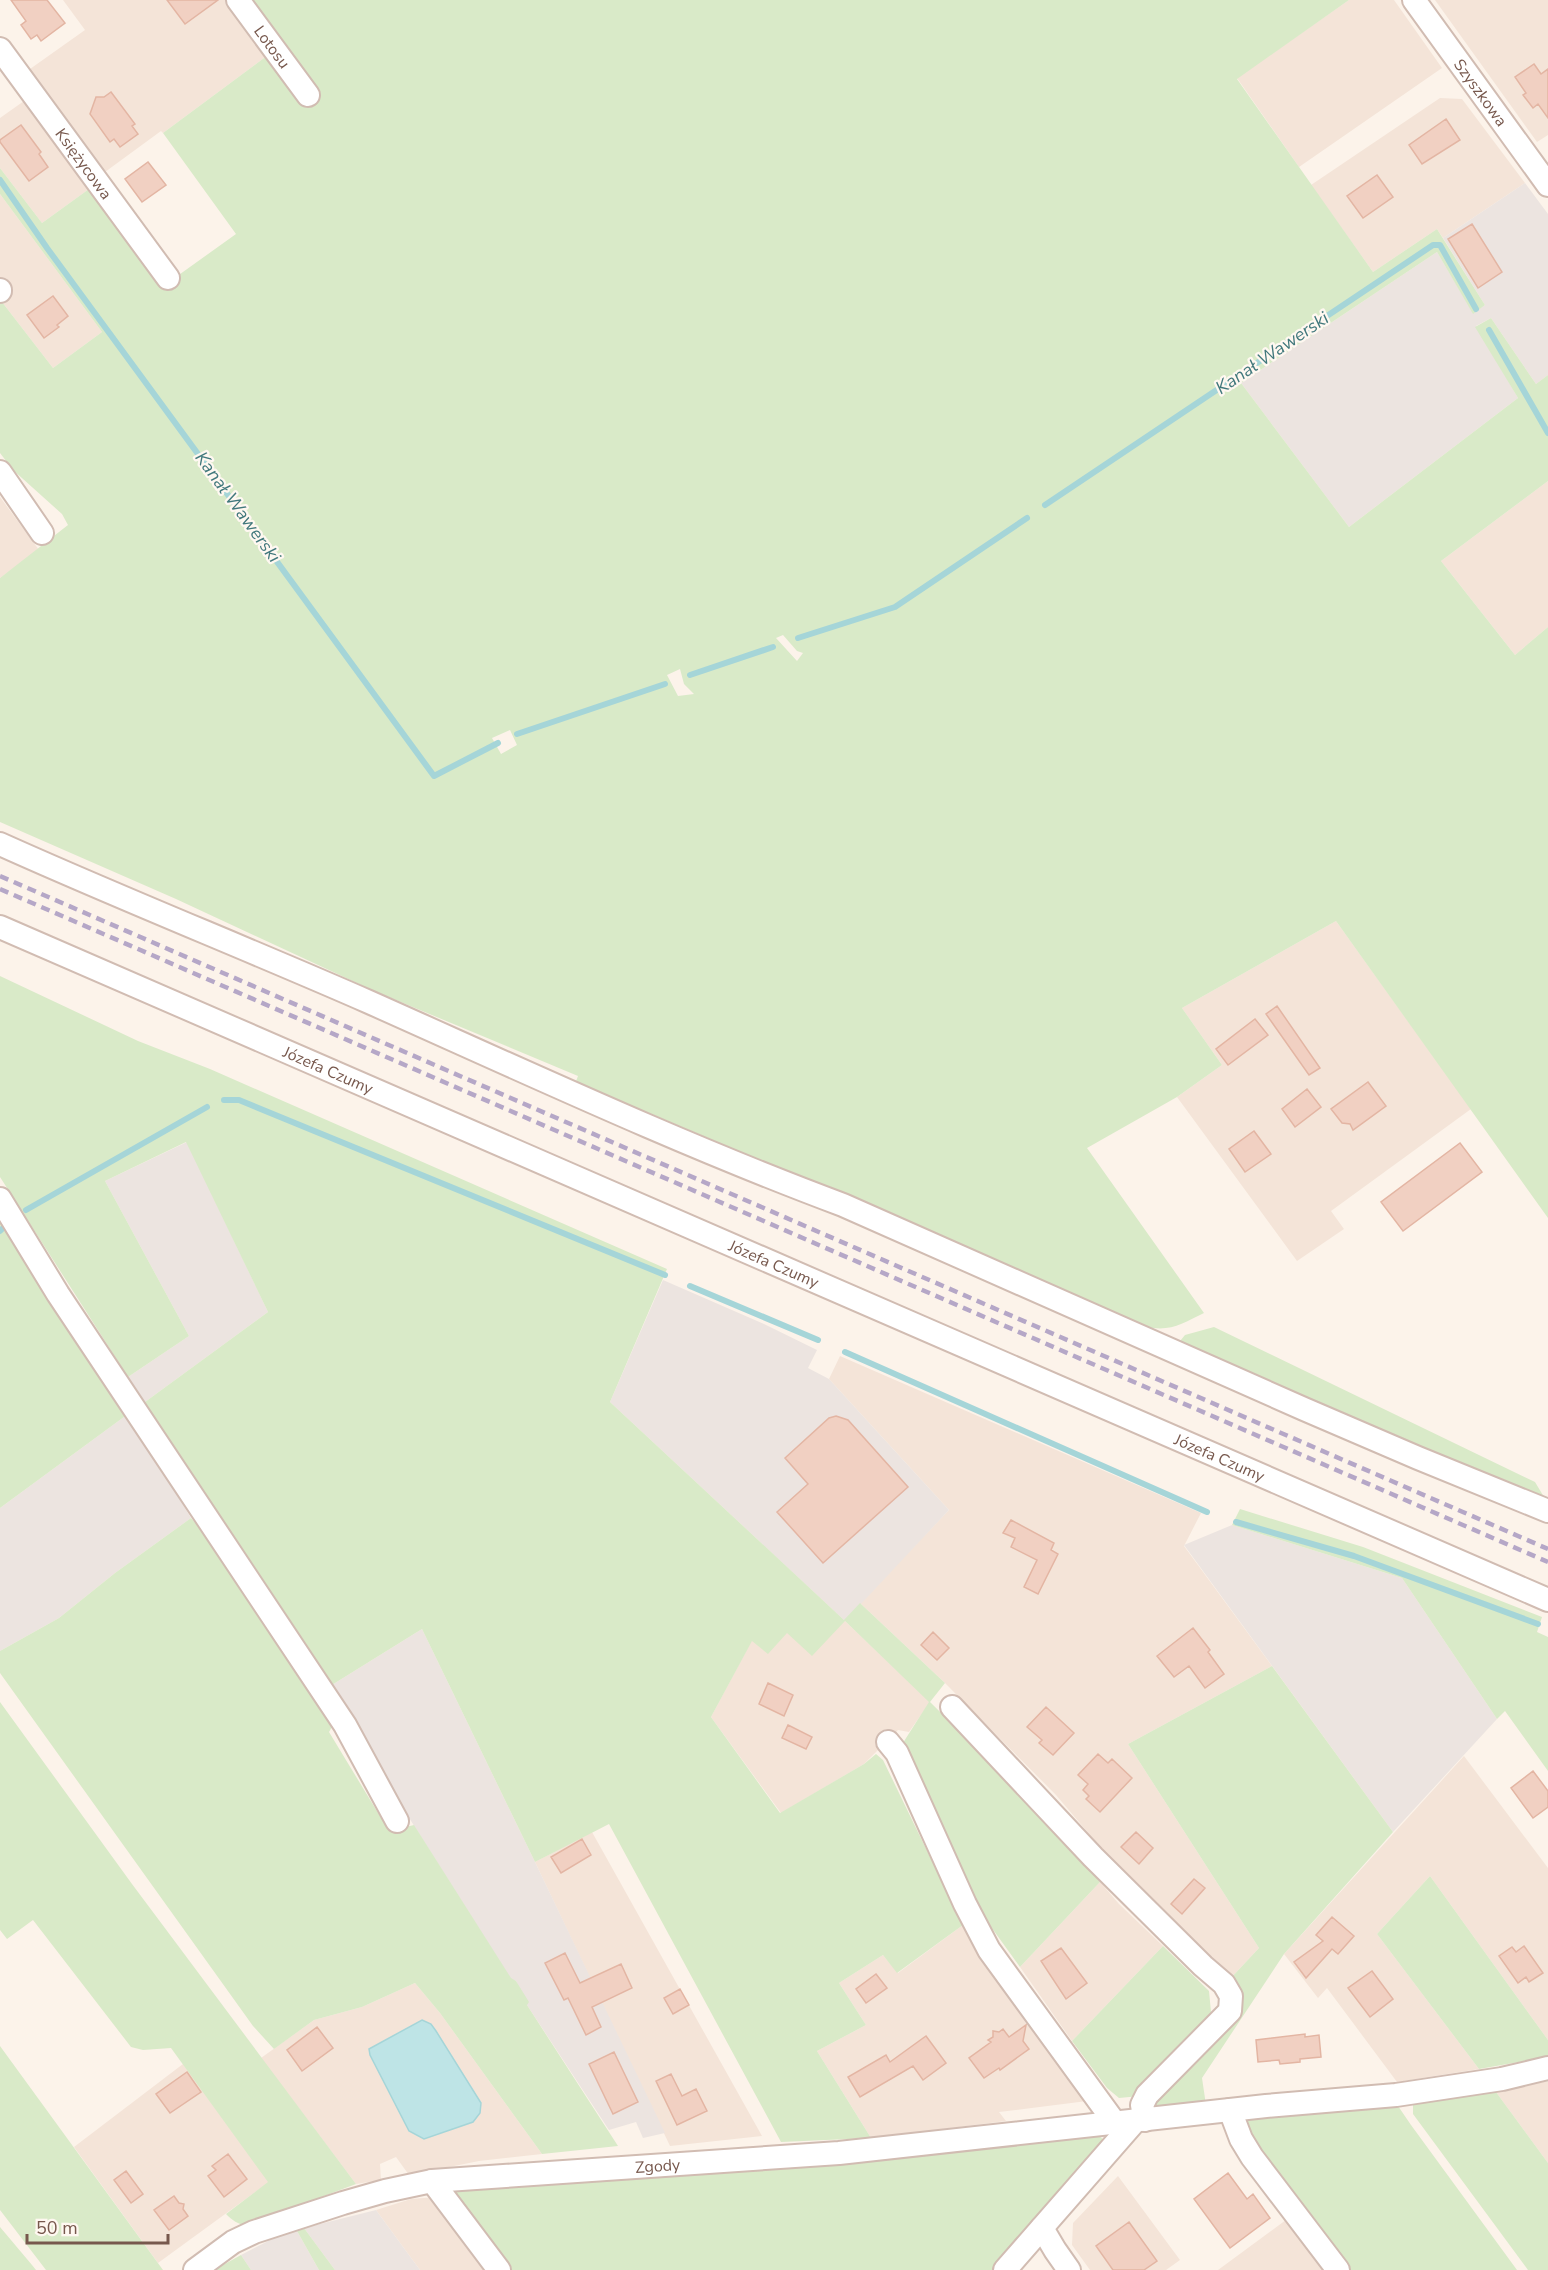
<svg xmlns="http://www.w3.org/2000/svg" width="1548" height="2270" viewBox="0 0 1548 2270" font-family="'Nunito Sans',sans-serif">
  <style>
    .residential { fill: #f4e4d8 }
    .industrial { fill: #ece4e0 }
    .green { fill: #d9eac8; fill-rule: evenodd }
    .water { fill: #bee4e6; stroke: #a5d5d8; stroke-width: 1.5 }
    .lines { fill: none; stroke-linecap: round; stroke-linejoin: round }
    .stream { stroke: #a5d5d8; stroke-width: 6 }
    .building { fill: #f1d0c2; stroke: #e3b5a3; stroke-width: 1.5 }
    .minor-casing { stroke: #d1bcb2; stroke-width: 26 }
    .minor { stroke: #fff; stroke-width: 22 }
    .rail { stroke: #b5a7c7; stroke-width: 4.5; stroke-dasharray: 9 6; stroke-linecap: butt }
    .labels { text-anchor: middle; stroke-width: 4.5; stroke-linejoin: round; paint-order: stroke }
    .street-label { font-size: 16px; fill: #77584d; stroke: #fff8f1 }
    .water-label { font-size: 18px; font-style: italic; fill: #41787c; stroke: #fff8f1 }
  </style>
  <rect width="100%" height="100%" fill="#fcf3ea"/>
  <path class="residential" d="M 63,0 L 227,0 L 268,55 L 163,133 L 161,131 L 105,172 L 30,69 L 85,30 Z
    M 1349,0 L 1394,0 L 1442,68 L 1299,167 L 1237,78 Z
    M 1435,0 L 1548,0 L 1548,135 L 1537,142 Z
    M 1440,98 L 1462,99 L 1525,183 L 1443,238 L 1437,229 L 1373,272 L 1311,185 Z
    M 24,101 L 89,189 L 42,223 L 0,168 L 0,118 Z
    M 0,194 L 102,332 L 53,368 L 2,302 L 8,299 L 0,287 Z
    M 1548,481 L 1548,627 L 1515,655 L 1441,561 Z
    M 0,497 L 39,550 L 0,578 Z
    M 1336,921 L 1471,1109 L 1331,1211 L 1344,1229 L 1297,1261 L 1177,1097 L 1222,1065 L 1182,1008 Z
    M 840,1356 L 1201,1513 L 1184,1546 L 1272,1666 L 1128,1744 L 1259,1948 L 1230,1979 L 1130,1882 L 1056,1795 L 945,1683 L 860,1603 L 949,1510 L 829,1379 Z
    M 845,1621 L 930,1702 L 909,1732 L 898,1730 L 864,1764 L 781,1813 L 711,1717 L 752,1640 Z
    M 1464,1756 L 1548,1868 L 1548,2040 L 1430,1876 L 1377,1934 L 1479,2069 L 1397,2082 L 1327,1988 L 1318,1998 L 1284,1954 Z
    M 592,1832 L 762,2136 L 670,2146 L 535,1862 Z
    M 1100,1882 L 1119,1904 L 1163,1946 L 1072,2041 L 1020,1967 Z
    M 963,1925 L 1087,2101 L 999,2112 L 1006,2121 L 871,2138 L 817,2051 L 866,2025 L 839,1983 L 883,1955 L 898,1973 Z
    M 415,1983 L 440,2013 L 542,2154 L 479,2161 L 409,2175 L 396,2157 L 380,2164 L 381,2180 L 356,2184 L 261,2058 L 314,2020 L 362,2007 Z
    M 183,2064 L 269,2182 L 158,2263 L 74,2147 Z
    M 1548,2081 L 1548,2163 L 1496,2092 Z
    M 1118,2176 L 1180,2260 L 1166,2270 L 1090,2270 L 1072,2245 L 1073,2223 Z
    M 436,2197 L 493,2270 L 420,2270 L 376,2210 L 411,2199 Z
    M 1290,2217 L 1329,2270 L 1218,2270 Z"/>
  <path class="industrial" d="M 1525,183 L 1548,214 L 1548,375 L 1536,384 L 1491,318 L 1476,326 L 1518,398 L 1349,527 L 1241,383 L 1437,252 L 1473,313 L 1485,305 L 1443,238 Z
    M 187,1142 L 268,1312 L 145,1402 L 128,1377 L 189,1336 L 105,1181 Z
    M 663,1280 L 764,1324 L 817,1350 L 808,1368 L 829,1379 L 949,1510 L 845,1621 L 610,1402 Z
    M 128,1414 L 191,1518 L 115,1573 L 59,1618 L 0,1651 L 0,1508 Z
    M 1232,1525 L 1402,1578 L 1497,1719 L 1393,1832 L 1184,1545 Z
    M 422,1629 L 535,1862 L 665,2133 L 643,2138 L 636,2122 L 609,2130 L 527,2005 L 516,1981 L 511,1979 L 327,1688 Z
    M 376,2210 L 420,2270 L 335,2270 L 304,2228 Z
    M 297,2231 L 319,2270 L 251,2270 L 241,2255 L 276,2237 Z"/>
  <path class="green" d="M 249,0 L 1349,0 L 1237,79 L 1373,272 L 1437,229 L 1485,305 L 1473,314 L 1437,252 L 1241,383 L 1349,527 L 1518,398 L 1475,327 L 1491,318 L 1536,384 L 1548,375 L 1548,481 L 1441,561 L 1515,655 L 1548,627 L 1548,1218 L 1336,921 L 1182,1008 L 1222,1065 L 1177,1097 L 1087,1148 L 1204,1313 C 1183,1323 1171,1332 1147,1327 L 1051,1287 L 842,1192 L 779,1168 L 649,1113 L 573,1089 L 578,1076 L 372,990 L 176,899 L 0,822 L 0,578 L 68,525 L 62,514 L 13,470 L 0,453 L 0,304 L 2,302 L 53,368 L 102,332 L 0,194 L 0,168 L 42,223 L 89,189 L 162,287 L 236,234 L 163,133 L 268,55 L 306,107 L 319,97 ZM 783,635 L 797,651 L 803,653 L 797,661 L 776,638 ZM 680,669 L 684,684 L 694,694 L 678,696 L 667,675 ZM 510,730 L 517,745 L 501,754 L 492,738 Z
    M 0,976 L 138,1041 L 210,1069 L 667,1269 L 610,1402 L 844,1620 L 860,1603 L 945,1683 L 930,1702 L 1037,1808 L 1100,1882 L 1020,1967 L 981,1913 L 901,1746 L 929,1702 L 845,1621 L 812,1656 L 787,1633 L 768,1654 L 752,1641 L 711,1717 L 780,1813 L 864,1764 L 876,1754 L 883,1760 L 963,1925 L 897,1973 L 883,1955 L 839,1983 L 866,2025 L 817,2051 L 871,2138 L 781,2142 L 609,1824 L 535,1862 L 422,1629 L 327,1688 L 145,1402 L 268,1312 L 186,1142 L 105,1181 L 189,1336 L 128,1377 L 0,1177 Z
    M 0,1216 L 128,1414 L 0,1508 Z
    M 1214,1327 L 1535,1482 L 1544,1497 L 1542,1501 L 1176,1346 L 1185,1335 Z
    M 1240,1509 L 1363,1547 L 1542,1617 L 1537,1632 L 1548,1637 L 1548,1771 L 1505,1711 L 1497,1719 L 1402,1578 L 1232,1525 Z
    M 191,1518 L 202,1531 L 332,1727 L 329,1732 L 389,1831 L 414,1825 L 511,1978 L 516,1981 L 529,2002 L 527,2005 L 618,2146 L 542,2154 L 440,2013 L 415,1983 L 362,2007 L 314,2020 L 274,2049 L 253,2026 L 0,1673 L 0,1651 L 59,1618 L 115,1573 Z
    M 1272,1666 L 1393,1832 L 1284,1954 L 1202,2078 L 1206,2105 L 1155,2110 L 1151,2103 L 1220,2030 L 1230,1979 L 1259,1948 L 1128,1744 Z
    M 0,1702 L 132,1884 L 356,2184 L 247,2225 C 238,2225 232,2220 226,2214 L 268,2182 L 171,2048 L 143,2050 L 131,2047 L 33,1920 L 7,1939 L 0,1930 Z
    M 1430,1876 L 1548,2040 L 1548,2057 L 1479,2069 L 1377,1934 Z
    M 1163,1946 L 1209,1991 L 1211,2012 L 1191,2042 L 1140,2096 L 1119,2098 L 1107,2088 L 1072,2041 Z
    M 0,2046 L 163,2270 L 46,2270 L 0,2210 Z
    M 1496,2092 L 1548,2163 L 1548,2270 L 1528,2270 L 1413,2114 L 1413,2103 Z
    M 1398,2106 L 1411,2125 L 1517,2270 L 1345,2270 L 1251,2141 L 1245,2127 L 1249,2119 Z
    M 1097,2134 L 1105,2141 L 1059,2197 L 992,2270 L 509,2270 L 446,2186 L 885,2159 Z
    M 0,2227 L 32,2265 L 36,2270 L 0,2270 Z
    M 304,2228 L 335,2270 L 319,2270 L 297,2231 Z
    M 241,2255 L 251,2270 L 214,2270 Z"/>
  <path class="water" d="M 422,2020 L 431,2024 L 436,2031 L 481,2103 L 480,2113 L 473,2122 L 424,2139 L 409,2131 L 370,2055 L 369,2049 Z"/>
  <g class="lines">
    <path class="stream" d="M 0,180 L 47,248 L 434,776 L 498,743
      M 1489,330 L 1548,433
      M 1045,505 L 1433,245 L 1440,245 L 1476,309
      M 798,638 L 895,607 L 1027,518
      M 690,675 L 773,647
      M 517,734 L 665,684
      M 224,1100 L 239,1100 L 665,1275
      M 26,1210 L 207,1107
      M 0,1231 L 2,1229
      M 690,1286 L 818,1340
      M 845,1352 L 1207,1512
      M 1236,1522 L 1354,1556 L 1538,1624"/>
  </g>
  <path class="building" d="M 11,0 L 47,0 L 65,23 L 41,41 L 37,35 L 31,39 L 21,25 L 26,21 Z
    M 167,0 L 218,0 L 185,24 Z
    M 1534,64 L 1541,74 L 1548,69 L 1548,118 L 1538,104 L 1533,108 L 1523,95 L 1526,93 L 1515,77 Z
    M 111,92 L 135,124 L 132,126 L 138,134 L 120,147 L 114,139 L 110,142 L 90,114 L 96,97 L 104,97 Z
    M 1446,119 L 1460,140 L 1422,164 L 1409,145 Z
    M 21,125 L 41,152 L 39,154 L 48,167 L 29,181 L 0,142 L 0,140 Z
    M 148,162 L 166,185 L 142,202 L 125,179 Z
    M 1377,175 L 1393,197 L 1363,218 L 1347,196 Z
    M 1472,224 L 1502,272 L 1478,288 L 1448,239 Z
    M 53,296 L 68,316 L 57,325 L 59,327 L 44,338 L 27,315 Z
    M 1277,1006 L 1320,1068 L 1309,1075 L 1266,1014 Z
    M 1255,1019 L 1268,1035 L 1228,1065 L 1216,1049 Z
    M 1368,1082 L 1386,1106 L 1353,1130 L 1350,1124 L 1342,1123 L 1331,1109 Z
    M 1307,1089 L 1321,1107 L 1295,1127 L 1282,1109 Z
    M 1254,1131 L 1271,1154 L 1245,1172 L 1229,1149 Z
    M 1460,1143 L 1482,1172 L 1403,1231 L 1381,1202 Z
    M 836,1416 L 848,1420 L 908,1487 L 823,1563 L 777,1512 L 808,1484 L 785,1458 L 829,1418 Z
    M 1011,1520 L 1054,1543 L 1051,1550 L 1058,1554 L 1038,1594 L 1024,1587 L 1037,1560 L 1011,1547 L 1015,1538 L 1003,1533 Z
    M 1193,1628 L 1210,1650 L 1208,1652 L 1224,1674 L 1205,1688 L 1189,1666 L 1174,1677 L 1157,1656 Z
    M 933,1632 L 949,1648 L 937,1660 L 921,1645 Z
    M 768,1683 L 793,1695 L 784,1716 L 759,1704 Z
    M 1046,1707 L 1074,1733 L 1053,1755 L 1039,1743 L 1042,1740 L 1027,1727 Z
    M 788,1725 L 812,1737 L 806,1749 L 782,1738 Z
    M 1098,1754 L 1108,1763 L 1112,1759 L 1132,1778 L 1100,1812 L 1086,1799 L 1089,1796 L 1083,1790 L 1088,1784 L 1078,1775 Z
    M 1533,1771 L 1548,1791 L 1548,1807 L 1533,1818 L 1511,1788 Z
    M 1136,1832 L 1153,1848 L 1139,1864 L 1121,1847 Z
    M 582,1839 L 591,1855 L 561,1873 L 551,1857 Z
    M 1194,1879 L 1205,1888 L 1182,1914 L 1171,1904 Z
    M 1332,1917 L 1354,1936 L 1338,1954 L 1332,1949 L 1306,1978 L 1294,1962 L 1323,1941 L 1316,1935 Z
    M 1524,1946 L 1543,1973 L 1529,1982 L 1526,1977 L 1518,1983 L 1499,1956 L 1512,1947 L 1516,1952 Z
    M 1061,1948 L 1087,1983 L 1066,1999 L 1041,1961 Z
    M 565,1953 L 580,1983 L 621,1964 L 632,1988 L 592,2007 L 601,2027 L 586,2035 L 568,1998 L 564,2000 L 545,1963 Z
    M 1372,1971 L 1393,1999 L 1370,2017 L 1348,1988 Z
    M 876,1974 L 887,1988 L 866,2003 L 856,1989 Z
    M 680,1989 L 689,2005 L 673,2014 L 664,1998 Z
    M 1026,2025 L 1023,2041 L 1029,2049 L 1000,2070 L 999,2068 L 984,2078 L 969,2058 L 991,2042 L 988,2040 L 993,2037 L 993,2031 L 999,2032 L 1003,2029 L 1009,2037 Z
    M 317,2027 L 333,2048 L 302,2071 L 287,2050 Z
    M 1305,2034 L 1305,2037 L 1319,2035 L 1321,2057 L 1300,2059 L 1300,2062 L 1280,2064 L 1279,2060 L 1258,2062 L 1256,2040 Z
    M 926,2036 L 946,2063 L 923,2080 L 913,2066 L 860,2097 L 848,2077 L 886,2055 L 890,2062 Z
    M 614,2052 L 638,2102 L 613,2114 L 589,2064 Z
    M 187,2072 L 201,2092 L 170,2113 L 156,2094 Z
    M 671,2074 L 682,2096 L 696,2089 L 707,2111 L 677,2125 L 656,2081 Z
    M 228,2154 L 247,2179 L 224,2197 L 208,2176 L 216,2170 L 212,2166 Z
    M 126,2171 L 143,2194 L 131,2203 L 114,2180 Z
    M 1228,2173 L 1247,2199 L 1253,2194 L 1270,2218 L 1230,2248 L 1194,2199 Z
    M 174,2196 L 179,2203 L 184,2204 L 183,2209 L 188,2216 L 169,2230 L 154,2210 Z
    M 1129,2222 L 1157,2261 L 1144,2270 L 1113,2270 L 1096,2246 Z"/>
  <g class="lines">
    <defs>
      <g id="minor">
        <path id="s1" d="M 238,0 L 308,95"/>
        <path id="s2" d="M 1414,0 L 1548,185"/>
        <path id="s3" d="M 0,49 L 168,278"/>
        <path d="M 0,291 L 0,290"/>
        <path d="M 0,472 L 42,533"/>
        <path d="M 0,844 C 122,899 246,948 369,1002 C 526,1072 682,1145 843,1205 L 1304,1409 L 1418,1458 L 1548,1511"/>
        <path id="s4" d="M 0,927 L 1548,1600"/>
        <path d="M 0,1199 L 58,1294 L 345,1725 L 397,1821"/>
        <path d="M 952,1707 L 1093,1857 L 1203,1966 L 1224,1984 L 1231,1996 L 1230,2011 L 1147,2095 L 1142,2105 L 1145,2120"/>
        <path d="M 888,1742 L 897,1753 L 965,1904 L 989,1950 L 1115,2123"/>
        <path d="M 1230,2110 L 1241,2139 L 1252,2157 L 1338,2270"/>
        <path d="M 432,2181 L 499,2270"/>
        <path d="M 1042,2228 L 1055,2250 L 1069,2270"/>
        <path id="s5" d="M 195,2270 L 233,2242 L 254,2232 L 343,2203 L 385,2191 L 432,2181 L 839,2153 L 1266,2106 L 1396,2095 L 1502,2079 L 1548,2068"/>
        <path d="M 1005,2270 L 1136,2120"/>
      </g>
    </defs>
    <use href="#minor" class="minor-casing"/>
    <use href="#minor" class="minor"/>
    <path class="rail" d="M 0,876 L 1548,1549
      M 0,889 L 1548,1562"/>
  </g>
  <g class="labels">
    <g class="street-label">
      <text dy="6" stroke="none"><textPath href="#s1" startOffset="58">Lotosu</textPath></text>
      <text dy="6" stroke="none"><textPath href="#s2" startOffset="114">Szyszkowa</textPath></text>
      <text dy="6" stroke="none"><textPath href="#s3" startOffset="142">Księżycowa</textPath></text>
      <text dy="6" stroke="none"><textPath href="#s4" startOffset="358">Józefa Czumy</textPath></text>
      <text dy="6" stroke="none"><textPath href="#s4" startOffset="844">Józefa Czumy</textPath></text>
      <text dy="6" stroke="none"><textPath href="#s4" startOffset="1330">Józefa Czumy</textPath></text>
      <text dy="6" stroke="none"><textPath href="#s5" startOffset="482">Zgody</textPath></text>
    </g>
    <g class="water-label">
      <text transform="translate(1272 353) rotate(-34)" y="6">Kanał Wawerski</text>
      <text transform="translate(238 507) rotate(54)" y="6">Kanał Wawerski</text>
    </g>
  </g>
  <path d="M27 2234v9h141v-9" fill="none" stroke="#77584d" stroke-width="3"/>
  <text x="36" y="2234" font-size="18" fill="#77584d" stroke="#fff8f1" stroke-width="4.5" paint-order="stroke">50 m</text>
</svg>
